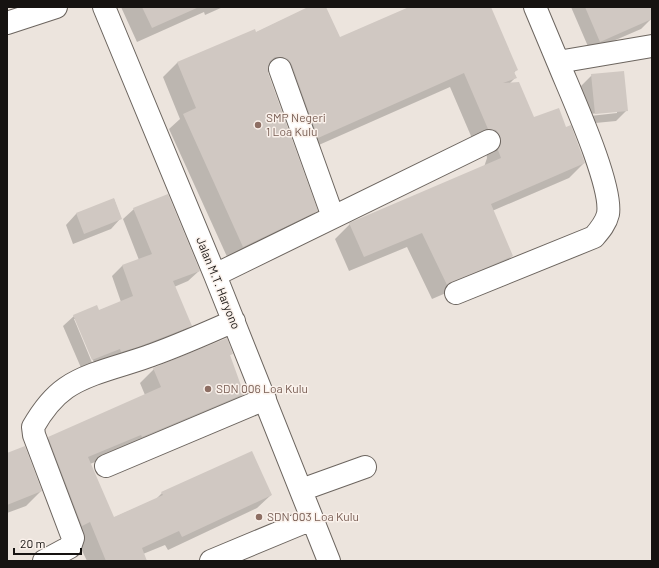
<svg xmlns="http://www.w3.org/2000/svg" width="659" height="568" viewBox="0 0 659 568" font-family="Barlow,sans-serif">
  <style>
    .shadow { fill: #0003; fill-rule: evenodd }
    .building { fill: #d0c8c2 }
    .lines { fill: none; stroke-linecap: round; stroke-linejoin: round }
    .minor-casing { stroke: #6c655f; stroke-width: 24 }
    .minor { stroke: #fff; stroke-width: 22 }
    .education-dot { fill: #8d6e63; stroke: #faf1eb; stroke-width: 1.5 }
    .labels { text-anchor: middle; stroke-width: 3; stroke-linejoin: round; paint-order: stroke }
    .education-label { font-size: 12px; fill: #785e54; stroke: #faf1eb; text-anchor: start }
    .street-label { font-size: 12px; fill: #161311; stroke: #faf1eb }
  </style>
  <rect width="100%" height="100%" fill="#ece4dd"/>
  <path class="shadow" d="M 121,7 L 223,7 L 205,15 L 204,12 L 137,42 Z
    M 310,7 L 325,7 L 340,39 L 412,7 L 490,7 L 516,70 L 514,73 L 516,77 L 509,84 L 533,118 L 565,129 L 584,163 L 569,178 L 492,211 L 512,256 L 497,271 L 432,299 L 407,247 L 349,271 L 335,239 L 350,224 L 484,167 L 487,158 L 486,151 L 474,143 L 450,87 L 303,152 L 273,74 L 267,71 L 316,211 L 302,225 L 229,261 L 169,129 L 180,119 L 163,77 L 177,63 L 254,31 L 255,33 Z
    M 571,7 L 647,7 L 651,19 L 641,29 L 590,51 Z
    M 592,75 L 627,110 L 616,121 L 585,124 L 581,86 ZM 617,111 L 617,113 L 590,116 L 590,114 Z
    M 114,199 L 121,218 L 111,229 L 73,244 L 66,225 L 76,214 Z
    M 134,209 L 199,271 L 188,281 L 174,287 L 190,326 L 180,336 L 95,365 L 76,319 L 74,319 L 93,365 L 82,370 L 63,326 L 74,316 L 98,311 L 121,302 L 112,276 L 122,266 L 139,260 L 123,219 Z
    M 232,353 L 229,356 L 243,394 L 229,408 L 90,464 L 113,518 L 156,499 L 162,493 L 271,495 L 257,508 L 168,550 L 165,545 L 143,554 L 146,561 L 87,561 L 35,452 L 49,438 L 145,395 L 140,383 L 154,369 Z
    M 7,454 L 41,491 L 26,506 L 7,513 Z"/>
  <path class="building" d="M 142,7 L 199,7 L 152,28 Z
    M 308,7 L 326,7 L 340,37 L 409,7 L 491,7 L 518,70 L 514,72 L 517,78 L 503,83 L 519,82 L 534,117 L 559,108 L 566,127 L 571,125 L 585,163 L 491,204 L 513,256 L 447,285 L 422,233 L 364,257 L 349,223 L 501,158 L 498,150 L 501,142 L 500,136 L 496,130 L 488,129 L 464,73 L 318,138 L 292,65 L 288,59 L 282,57 L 275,57 L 270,61 L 268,67 L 268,73 L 318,211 L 243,247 L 183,114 L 196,108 L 177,62 L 255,29 L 256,32 Z
    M 585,7 L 652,7 L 652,19 L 600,42 Z
    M 624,71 L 628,111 L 595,114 L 591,74 Z
    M 168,194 L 200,271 L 173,281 L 192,326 L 138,347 L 121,352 L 120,349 L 92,360 L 73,315 L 97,305 L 99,310 L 133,296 L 122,265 L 152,254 L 133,208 Z
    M 114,198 L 122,219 L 84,234 L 76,213 Z
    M 227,338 L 233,354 L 230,355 L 244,394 L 142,437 L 141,435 L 88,457 L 114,517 L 163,495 L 161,492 L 252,451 L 272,495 L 182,537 L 179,531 L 142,548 L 147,561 L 106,561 L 90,522 L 82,526 L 48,437 L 161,387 L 153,368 Z
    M 25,446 L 42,491 L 7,505 L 7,453 Z"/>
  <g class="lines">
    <defs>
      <path id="minor" d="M 104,7 L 215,275 L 329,561
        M 535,7 L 558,62 L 652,46
        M 7,23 L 56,7
        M 280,69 L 333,217
        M 215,275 L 489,141
        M 456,293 L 594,237 C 600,230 606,223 608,214 C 613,185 570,92 558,62
        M 106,466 L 265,399
        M 301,490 L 365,467
        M 44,561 L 70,547 L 73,538 L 34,435 L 33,427 C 41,413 53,397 66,388 C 89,372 126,365 152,355 C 180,345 207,333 234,321
        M 211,561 L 312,519"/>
    </defs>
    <use href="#minor" class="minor-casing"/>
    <use href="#minor" class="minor"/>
  </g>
  <g class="education-dot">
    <circle cx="258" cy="125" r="4"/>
    <circle cx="208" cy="389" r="4"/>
    <circle cx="259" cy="517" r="4"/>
  </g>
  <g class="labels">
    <g class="education-label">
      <text x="266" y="122">SMP Negeri<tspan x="266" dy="14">1 Loa Kulu</tspan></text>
      <text x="216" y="393">SDN 006 Loa Kulu</text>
      <text x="267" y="521">SDN 003 Loa Kulu</text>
    </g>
    <g class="street-label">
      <text transform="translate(218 283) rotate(68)" y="4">Jalan M.T. Haryono</text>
    </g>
  </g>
  <rect width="659" height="568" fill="none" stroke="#161311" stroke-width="16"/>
  <path d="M14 548v6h67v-6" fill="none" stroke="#161311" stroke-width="2"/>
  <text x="20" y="548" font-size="12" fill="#161311" stroke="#faf1eb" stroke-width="3" paint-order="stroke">20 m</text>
</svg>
